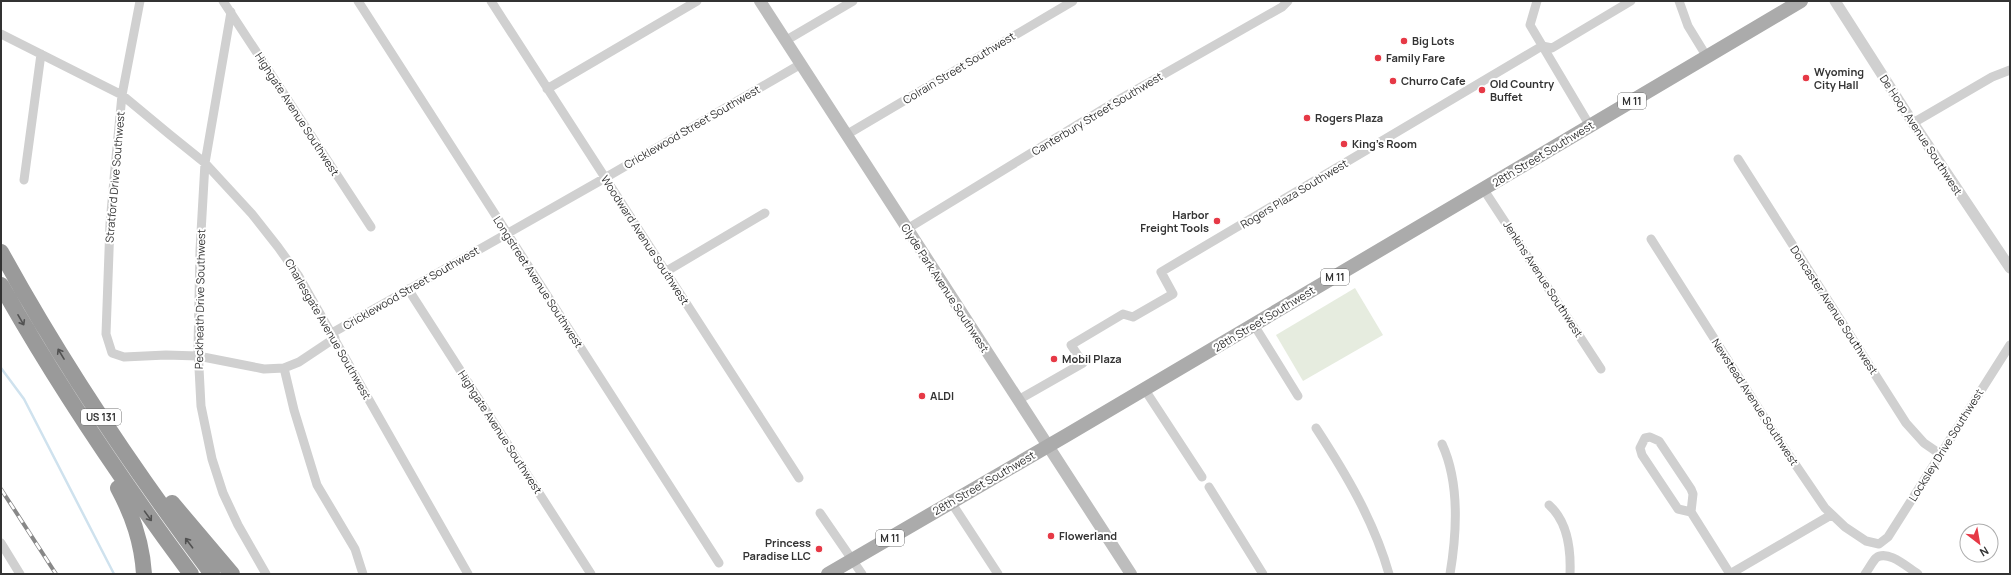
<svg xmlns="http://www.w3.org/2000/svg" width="2011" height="575" viewBox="0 0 2011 575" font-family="Manrope,sans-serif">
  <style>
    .green { fill: #e6ecdf }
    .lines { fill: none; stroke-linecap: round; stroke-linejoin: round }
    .stream { stroke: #cfe2ee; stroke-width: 2.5 }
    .minor { stroke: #d0d0d0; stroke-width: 9 }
    .tertiary { stroke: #d0d0d0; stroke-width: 11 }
    .secondary { stroke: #bdbdbd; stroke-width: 12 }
    .primary { stroke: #ababab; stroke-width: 14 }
    .motorway { stroke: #9a9a9a; stroke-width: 16 }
    .rail-casing { stroke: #888; stroke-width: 4 }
    .rail { stroke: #fff; stroke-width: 2.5; stroke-dasharray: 8; stroke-linecap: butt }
    .oneway { stroke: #525252 }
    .poi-dot { fill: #e63946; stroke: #fff; stroke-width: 1.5 }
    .labels { text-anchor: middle; stroke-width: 4; stroke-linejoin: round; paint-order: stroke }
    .shield { fill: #fff; stroke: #707070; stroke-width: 1 }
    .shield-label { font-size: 10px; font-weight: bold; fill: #333 }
    .poi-label { font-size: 11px; font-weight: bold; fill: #333; stroke: #fff; text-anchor: start }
    .street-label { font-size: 11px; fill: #333; stroke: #fff }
  </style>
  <rect width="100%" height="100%" fill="#fff"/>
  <path class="green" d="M 1355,288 L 1383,335 L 1303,381 L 1276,335 Z"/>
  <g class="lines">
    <path class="stream" d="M 1,368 L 24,399 L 114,574"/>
    <path class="minor" d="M 140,1 L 122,95 L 115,168 L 110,224 L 106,334 L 112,353 L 124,357 L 166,355 L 198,356 L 264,369 L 284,368 L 299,362 L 335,338
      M 223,1 L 371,227
      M 358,1 L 719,563
      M 491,1 L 799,478
      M 1537,1 L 1530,25 L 1590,126
      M 1679,1 L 1688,26 L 1707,57
      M 231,12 L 205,163 L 200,250 L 198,349 L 201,406 L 212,459 L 223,493 L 238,525 L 266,574
      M 1,34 L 122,95 L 169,134 L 205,163 L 252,214 L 278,247 L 298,275 L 468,574
      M 785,41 L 853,1
      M 547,89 L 697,1
      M 1913,123 L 1992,77 L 2010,70
      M 846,135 L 1073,1
      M 1738,159 L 1906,423 L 1924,443 L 1940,454
      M 24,180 L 41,54
      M 1484,190 L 1601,369
      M 907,229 L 1113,103 L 1282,7 L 1288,1
      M 1651,239 L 1776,436 L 1825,508 L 1845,527 L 1866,541 L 1879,544 L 1888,537 L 2010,345
      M 665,272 L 765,213
      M 408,289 L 591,574
      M 1254,325 L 1298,396
      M 332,333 L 598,182 L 801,64
      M 284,368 L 294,410 L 317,485 L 355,549 L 363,574
      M 1145,390 L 1202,477
      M 1018,400 L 1083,363 L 1071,345 L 1123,314 L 1133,317 L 1173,294 L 1161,272 L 1542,46 L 1552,48 L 1631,1
      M 1316,428 C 1346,474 1374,521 1389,574
      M 1442,444 C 1460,483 1457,532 1450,574
      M 1209,487 L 1263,574
      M 951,502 L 998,574
      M 1549,505 C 1568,522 1571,550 1570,574
      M 1691,512 L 1678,509 L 1642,455 L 1640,448 L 1645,438 L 1650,437 L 1659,441 L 1691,489 L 1693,494 L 1691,512 L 1730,574
      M 820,513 L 862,574
      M 1,543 L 20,574
      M 1730,574 L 1831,515
      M 1865,574 C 1869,569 1872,562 1876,558 C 1888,549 1908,568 1918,574"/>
    <path class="tertiary" d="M 1835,1 L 1913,123 L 2010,268"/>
    <path class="secondary" d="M 760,1 L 1131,574"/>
    <path class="primary" d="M 828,574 L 1067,435 L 1801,1"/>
    <path class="motorway" d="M 1,252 C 63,365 135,472 212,574
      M 1,285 C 58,386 122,481 191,574
      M 118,488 C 133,516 142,542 144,574
      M 172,503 L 232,574"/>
    <defs>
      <path id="rail" d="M 1,489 L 56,574"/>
    </defs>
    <use href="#rail" class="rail-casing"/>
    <use href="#rail" class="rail"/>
  </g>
  <defs><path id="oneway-shaft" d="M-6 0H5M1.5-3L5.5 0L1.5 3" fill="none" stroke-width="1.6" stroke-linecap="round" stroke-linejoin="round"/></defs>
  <g class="oneway">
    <use href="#oneway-shaft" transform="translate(21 320) rotate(60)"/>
    <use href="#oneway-shaft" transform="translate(61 354) rotate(-121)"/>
    <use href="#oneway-shaft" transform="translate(148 516) rotate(54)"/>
    <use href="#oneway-shaft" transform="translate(189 543) rotate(-127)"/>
  </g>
  <g class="poi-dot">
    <circle cx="1404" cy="41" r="4"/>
    <circle cx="1378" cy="58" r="4"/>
    <circle cx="1806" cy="78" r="4"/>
    <circle cx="1393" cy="81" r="4"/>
    <circle cx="1482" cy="90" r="4"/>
    <circle cx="1307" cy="118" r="4"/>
    <circle cx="1344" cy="144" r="4"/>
    <circle cx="1217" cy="221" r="4"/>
    <circle cx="1054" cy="359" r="4"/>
    <circle cx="922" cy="396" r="4"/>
    <circle cx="1051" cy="536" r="4"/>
    <circle cx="819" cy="549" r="4"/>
  </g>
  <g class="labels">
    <g class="shield">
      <rect x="1618" y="93" width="28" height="16" rx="3"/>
      <rect x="1321" y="269" width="28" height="16" rx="3"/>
      <rect x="81" y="409" width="40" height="16" rx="3"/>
      <rect x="876" y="530" width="28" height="16" rx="3"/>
    </g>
    <g class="shield-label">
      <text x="1632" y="105">M 11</text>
      <text x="1335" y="281">M 11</text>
      <text x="101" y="421">US 131</text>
      <text x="890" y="542">M 11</text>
    </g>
    <g class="poi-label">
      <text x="1412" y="45">Big Lots</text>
      <text x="1386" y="62">Family Fare</text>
      <text x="1814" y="76">Wyoming<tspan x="1814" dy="13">City Hall</tspan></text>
      <text x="1401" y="85">Churro Cafe</text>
      <text x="1490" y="88">Old Country<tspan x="1490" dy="13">Buffet</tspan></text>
      <text x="1315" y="122">Rogers Plaza</text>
      <text x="1352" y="148">King's Room</text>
      <text x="1209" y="219" text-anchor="end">Harbor<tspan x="1209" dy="13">Freight Tools</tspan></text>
      <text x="1062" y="363">Mobil Plaza</text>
      <text x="930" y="400">ALDI</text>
      <text x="1059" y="540">Flowerland</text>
      <text x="811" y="547" text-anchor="end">Princess<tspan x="811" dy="13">Paradise LLC</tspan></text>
    </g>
    <g class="street-label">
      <text transform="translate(959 68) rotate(-31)" y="4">Colrain Street Southwest</text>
      <text transform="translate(297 114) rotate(57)" y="4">Highgate Avenue Southwest</text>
      <text transform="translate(1097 114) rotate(-31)" y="4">Canterbury Street Southwest</text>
      <text transform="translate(692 127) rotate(-30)" y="4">Cricklewood Street Southwest</text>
      <text transform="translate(1921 135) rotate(57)" y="4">De Hoop Avenue Southwest</text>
      <text transform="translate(1543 154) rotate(-31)" y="4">28th Street Southwest</text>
      <text transform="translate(115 177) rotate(-85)" y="4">Stratford Drive Southwest</text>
      <text transform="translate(1294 194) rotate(-31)" y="4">Rogers Plaza Southwest</text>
      <text transform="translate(645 240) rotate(57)" y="4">Woodward Avenue Southwest</text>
      <text transform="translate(1543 279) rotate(57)" y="4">Jenkins Avenue Southwest</text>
      <text transform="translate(538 282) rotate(57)" y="4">Longstreet Avenue Southwest</text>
      <text transform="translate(411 288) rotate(-30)" y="4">Cricklewood Street Southwest</text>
      <text transform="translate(945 288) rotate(57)" y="4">Clyde Park Avenue Southwest</text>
      <text transform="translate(200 299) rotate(-89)" y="4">Peckheath Drive Southwest</text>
      <text transform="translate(1834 310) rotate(57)" y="4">Doncaster Avenue Southwest</text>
      <text transform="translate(1264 319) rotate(-31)" y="4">28th Street Southwest</text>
      <text transform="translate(328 329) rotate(60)" y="4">Charlesgate Avenue Southwest</text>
      <text transform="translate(1755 402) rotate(57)" y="4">Newstead Avenue Southwest</text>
      <text transform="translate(500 432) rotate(57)" y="4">Highgate Avenue Southwest</text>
      <text transform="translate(1946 445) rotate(-58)" y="4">Locksley Drive Southwest</text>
      <text transform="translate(984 483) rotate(-30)" y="4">28th Street Southwest</text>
    </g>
  </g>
  <rect width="2011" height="575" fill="none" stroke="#333333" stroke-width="4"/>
  <g transform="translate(1979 543) rotate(149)"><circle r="19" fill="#ffffff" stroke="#adadad"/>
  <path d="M0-3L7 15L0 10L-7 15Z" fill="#e63946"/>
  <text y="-6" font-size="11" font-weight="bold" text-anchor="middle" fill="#333333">N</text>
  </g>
</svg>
